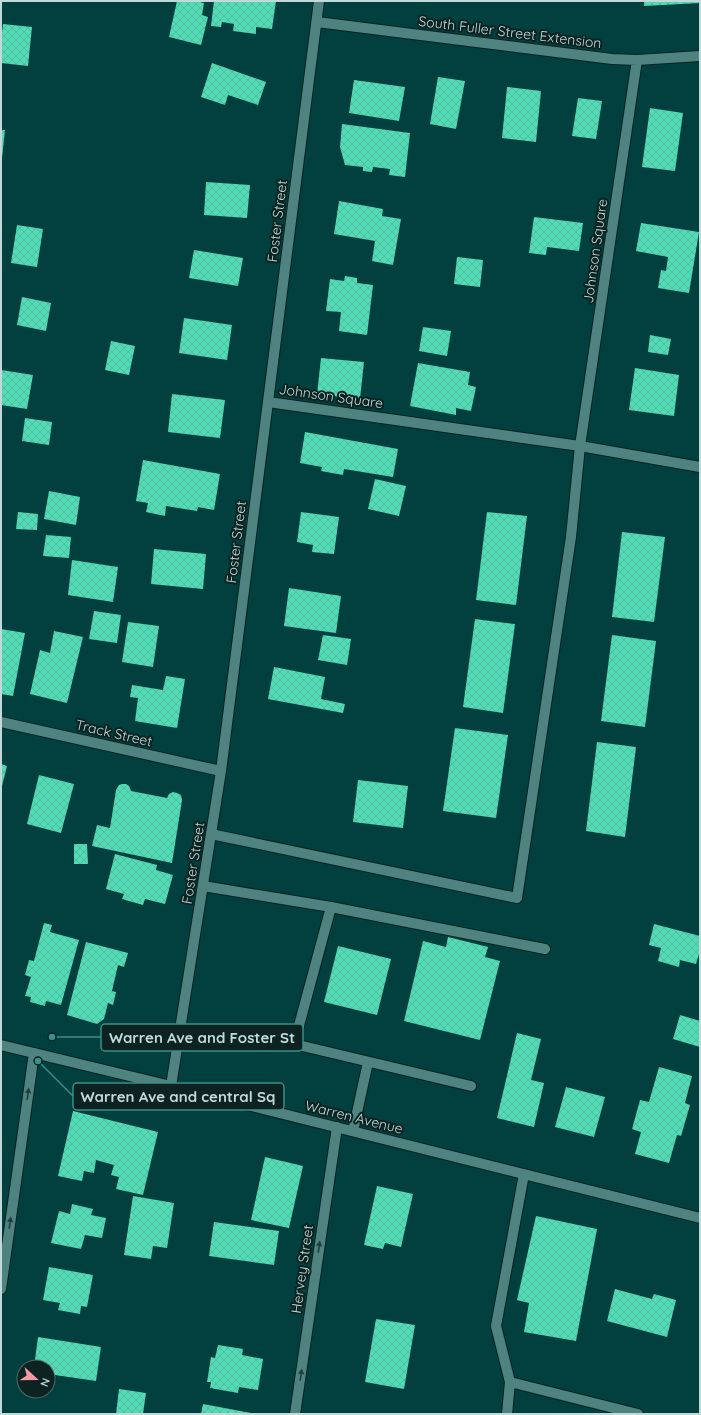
<svg xmlns="http://www.w3.org/2000/svg" width="701" height="1415" viewBox="0 0 701 1415" font-family="Quicksand,sans-serif">
  <style>
    .building { fill: url(#building-cross-hatch) }
    .lines { fill: none; stroke-linecap: round; stroke-linejoin: round }
    .lane-casing { stroke: #062322; stroke-width: 12 }
    .street-casing { stroke: #062322; stroke-width: 12 }
    .secondary-casing { stroke: #062322; stroke-width: 12 }
    .lane { stroke: #4e8380; stroke-width: 10 }
    .street { stroke: #4e8380; stroke-width: 10 }
    .secondary { stroke: #4e8380; stroke-width: 10 }
    .oneway { fill: #20403e }
    .labels { text-anchor: middle; stroke-width: 4; stroke-linejoin: round; paint-order: stroke }
    .street-label { font-size: 14px; fill: #bfdad8; stroke: #0c2322 }
    .leader { fill: none; stroke: #3b8f88; stroke-width: 1.5 }
    .callout-dot { fill: #3b8f88; stroke: #0c2322; stroke-width: 1.5 }
    .callout { fill: #0c2322; stroke: #3b8f88; stroke-width: 1.5 }
    .callout-label { font-size: 15px; text-anchor: middle; font-weight: bold; fill: #bfdad8 }
  </style>
  <defs>
    <pattern id="building-cross-hatch" width="8" height="8" patternUnits="userSpaceOnUse"><rect width="8" height="8" fill="#53dbb5"/><path d="M0 0l8 8M0 8l8-8" fill="none" stroke="#4ebc9e"/></pattern>
  </defs>
  <rect width="100%" height="100%" fill="#01403e"/>
  <path class="building" d="M 177,1 L 195,1 L 204,3 L 202,15 L 208,17 L 201,45 L 169,37 Z
    M 214,1 L 276,1 L 272,29 L 256,27 L 256,34 L 233,31 L 234,24 L 222,22 L 221,27 L 211,26 Z
    M 644,1 L 700,1 L 700,3 L 644,6 Z
    M 3,24 L 32,27 L 28,66 L 1,63 L 1,42 Z
    M 212,63 L 266,82 L 258,105 L 228,95 L 225,105 L 201,97 Z
    M 438,77 L 465,81 L 456,129 L 430,124 Z
    M 354,80 L 405,87 L 399,121 L 349,113 Z
    M 507,87 L 541,91 L 536,142 L 502,138 Z
    M 578,98 L 602,101 L 596,139 L 572,136 Z
    M 650,108 L 683,113 L 675,171 L 642,167 Z
    M 342,124 L 410,133 L 405,177 L 389,175 L 390,169 L 373,167 L 372,172 L 363,171 L 363,167 L 345,165 L 340,147 Z
    M 1,130 L 5,130 L 2,158 L 1,158 Z
    M 206,182 L 250,185 L 247,218 L 204,215 Z
    M 339,201 L 383,209 L 382,216 L 401,219 L 393,265 L 372,261 L 375,241 L 334,234 Z
    M 534,217 L 583,223 L 579,251 L 547,247 L 546,255 L 529,253 Z
    M 641,223 L 699,232 L 689,293 L 658,288 L 661,270 L 666,271 L 668,257 L 636,251 Z
    M 17,225 L 43,229 L 37,267 L 11,263 Z
    M 194,250 L 243,258 L 238,286 L 189,278 Z
    M 457,257 L 483,260 L 480,287 L 454,284 Z
    M 345,276 L 357,278 L 357,283 L 373,285 L 367,335 L 339,331 L 341,312 L 326,311 L 330,279 L 344,281 Z
    M 22,297 L 51,303 L 46,331 L 17,325 Z
    M 184,318 L 232,325 L 227,360 L 179,353 Z
    M 423,327 L 451,331 L 447,356 L 419,351 Z
    M 650,335 L 671,339 L 668,355 L 648,352 Z
    M 111,341 L 135,346 L 129,375 L 105,370 Z
    M 321,358 L 364,362 L 360,399 L 317,394 Z
    M 418,363 L 470,372 L 468,385 L 476,387 L 471,411 L 456,408 L 456,415 L 410,406 Z
    M 635,368 L 679,375 L 674,416 L 629,410 Z
    M 1,370 L 33,375 L 27,409 L 1,405 Z
    M 172,394 L 225,400 L 220,438 L 168,432 Z
    M 25,418 L 52,422 L 49,445 L 22,441 Z
    M 305,432 L 398,449 L 393,477 L 344,469 L 343,475 L 321,471 L 322,467 L 300,463 Z
    M 143,460 L 220,474 L 214,510 L 198,507 L 197,511 L 166,506 L 165,516 L 146,512 L 148,503 L 136,501 Z
    M 375,479 L 406,486 L 399,516 L 368,509 Z
    M 49,491 L 80,497 L 76,525 L 44,519 Z
    M 18,512 L 38,514 L 37,530 L 16,529 Z
    M 301,512 L 339,517 L 334,554 L 312,552 L 313,545 L 297,542 Z
    M 487,512 L 527,516 L 516,605 L 476,600 Z
    M 622,532 L 665,537 L 654,622 L 612,617 Z
    M 46,535 L 71,537 L 69,558 L 43,556 Z
    M 154,549 L 206,554 L 203,589 L 151,584 Z
    M 72,560 L 118,567 L 113,602 L 68,595 Z
    M 289,588 L 341,596 L 336,633 L 284,626 Z
    M 94,611 L 121,615 L 117,643 L 89,639 Z
    M 475,619 L 515,624 L 503,713 L 463,707 Z
    M 128,622 L 159,626 L 153,667 L 122,662 Z
    M 1,629 L 25,633 L 13,696 L 1,694 Z
    M 54,631 L 83,637 L 67,703 L 30,694 L 40,650 L 50,653 Z
    M 323,635 L 351,639 L 347,665 L 318,660 Z
    M 612,635 L 656,641 L 645,727 L 601,721 Z
    M 274,667 L 325,677 L 321,699 L 345,704 L 343,713 L 268,699 Z
    M 166,676 L 185,679 L 177,728 L 135,721 L 138,698 L 130,697 L 132,685 L 163,690 Z
    M 455,728 L 508,735 L 496,818 L 443,811 Z
    M 597,742 L 636,747 L 625,837 L 586,831 Z
    M 1,764 L 7,766 L 2,786 L 1,786 Z
    M 39,775 L 74,784 L 61,833 L 27,824 Z
    M 358,780 L 408,786 L 403,828 L 353,822 Z
    M 122,784 L 126,784 L 129,786 L 131,791 L 167,798 L 169,794 L 173,792 L 177,793 L 181,795 L 182,800 L 172,863 L 92,846 L 97,825 L 110,828 L 116,790 L 119,785 Z
    M 74,844 L 87,844 L 88,864 L 74,864 Z
    M 115,854 L 157,865 L 156,870 L 173,875 L 165,904 L 145,899 L 143,905 L 122,899 L 124,894 L 106,889 Z
    M 44,923 L 52,925 L 50,932 L 79,940 L 61,1005 L 46,1001 L 45,1006 L 30,1002 L 31,997 L 25,996 L 31,977 L 25,975 L 29,960 L 34,961 Z
    M 654,924 L 700,936 L 700,951 L 696,964 L 680,960 L 679,967 L 658,961 L 661,948 L 649,945 Z
    M 448,937 L 488,947 L 485,957 L 500,961 L 480,1040 L 404,1021 L 423,941 L 446,947 Z
    M 86,942 L 128,953 L 124,967 L 118,965 L 112,991 L 116,992 L 113,1005 L 108,1003 L 104,1019 L 97,1024 L 67,1015 Z
    M 338,946 L 391,959 L 377,1015 L 324,1002 Z
    M 680,1015 L 700,1021 L 700,1047 L 673,1039 Z
    M 517,1033 L 541,1039 L 531,1080 L 544,1083 L 534,1127 L 497,1118 Z
    M 659,1067 L 692,1076 L 685,1103 L 690,1105 L 681,1136 L 677,1135 L 669,1163 L 635,1154 L 641,1132 L 632,1129 L 640,1100 L 649,1102 Z
    M 566,1087 L 605,1097 L 594,1137 L 555,1127 Z
    M 73,1111 L 158,1132 L 143,1195 L 116,1189 L 119,1177 L 111,1175 L 114,1165 L 96,1160 L 94,1173 L 84,1171 L 82,1181 L 58,1176 Z
    M 265,1157 L 303,1166 L 289,1228 L 251,1220 Z
    M 377,1186 L 413,1194 L 401,1247 L 385,1243 L 383,1249 L 364,1245 Z
    M 133,1196 L 174,1203 L 167,1248 L 153,1246 L 151,1259 L 124,1255 Z
    M 72,1204 L 93,1209 L 91,1215 L 106,1218 L 102,1238 L 85,1235 L 81,1249 L 51,1243 L 59,1211 L 70,1214 Z
    M 536,1216 L 597,1229 L 576,1341 L 524,1332 L 529,1303 L 517,1300 Z
    M 214,1222 L 279,1231 L 274,1265 L 209,1256 Z
    M 49,1267 L 93,1275 L 87,1307 L 81,1306 L 80,1314 L 58,1310 L 60,1303 L 43,1300 Z
    M 615,1289 L 652,1299 L 654,1294 L 676,1300 L 667,1337 L 607,1321 Z
    M 376,1319 L 415,1325 L 404,1389 L 365,1382 Z
    M 38,1337 L 101,1347 L 96,1381 L 48,1374 L 48,1367 L 34,1367 Z
    M 218,1345 L 243,1349 L 242,1355 L 263,1359 L 258,1390 L 239,1387 L 238,1393 L 210,1388 L 211,1382 L 207,1382 L 211,1357 L 215,1358 Z
    M 119,1389 L 146,1393 L 143,1414 L 116,1414 Z
    M 203,1404 L 251,1413 L 251,1414 L 201,1414 Z"/>
  <g class="lines">
    <defs>
      <path id="lane" d="M 211,834 L 517,898 L 571,537 L 580,446
        M 203,886 L 331,907 L 545,949
        M 236,1030 L 294,1044 L 331,907
        M 294,1044 L 471,1086
        M 353,1131 L 368,1062
        M 510,1382 L 638,1414
        M 507,1414 L 510,1382 L 496,1326 L 524,1174"/>
      <path id="street" d="M 317,22 L 612,59 L 637,60 L 700,56
        M 268,402 L 580,446 L 700,467
        M 580,446 L 637,60
        M 1,722 L 221,771
        M 171,1086 L 221,771 L 319,1
        M 1,1289 L 34,1053
        M 295,1414 L 337,1127"/>
      <path id="secondary" d="M 1,1045 L 171,1086 L 700,1218"/>
    </defs>
    <use href="#lane" class="lane-casing"/>
    <use href="#street" class="street-casing"/>
    <use href="#secondary" class="secondary-casing"/>
    <use href="#lane" class="lane"/>
    <use href="#street" class="street"/>
    <use href="#secondary" class="secondary"/>
  </g>
  <defs><path id="oneway-solid" d="M-6-.8H1V-3.2L6.5 0L1 3.2V.8H-6Z"/></defs>
  <g class="oneway">
    <use href="#oneway-solid" transform="translate(28 1094) rotate(-82)"/>
    <use href="#oneway-solid" transform="translate(10 1223) rotate(-82)"/>
    <use href="#oneway-solid" transform="translate(319 1247) rotate(-82)"/>
    <use href="#oneway-solid" transform="translate(301 1375) rotate(-82)"/>
  </g>
  <g class="labels">
    <g class="street-label">
      <text transform="translate(510 32) rotate(7)" y="5">South Fuller Street Extension</text>
      <text transform="translate(277 221) rotate(-83)" y="5">Foster Street</text>
      <text transform="translate(595 251) rotate(-82)" y="5">Johnson Square</text>
      <text transform="translate(331 396) rotate(8)" y="5">Johnson Square</text>
      <text transform="translate(236 542) rotate(-83)" y="5">Foster Street</text>
      <text transform="translate(114 733) rotate(13)" y="5">Track Street</text>
      <text transform="translate(193 863) rotate(-81)" y="5">Foster Street</text>
      <text transform="translate(354 1117) rotate(14)" y="5">Warren Avenue</text>
      <text transform="translate(302 1269) rotate(-82)" y="5">Hervey Street</text>
    </g>
  </g>
  <path class="leader" d="M52 1037L101 1037M38 1061L73 1096"/>
  <g class="callout-dot">
    <circle cx="52" cy="1037" r="4"/>
    <circle cx="38" cy="1061" r="4"/>
  </g>
  <g class="callout">
    <rect x="101" y="1024" width="202" height="27" rx="4"/>
    <rect x="73" y="1083" width="211" height="27" rx="4"/>
  </g>
  <g class="callout-label">
    <text x="202" y="1043">Warren Ave and Foster St</text>
    <text x="178" y="1102">Warren Ave and central Sq</text>
  </g>
  <rect width="701" height="1415" fill="none" stroke="#bfdad8" stroke-width="4"/>
  <g transform="translate(36 1379) rotate(111)"><circle r="19" fill="#0c2322" stroke="#546c6b"/>
  <path d="M0-3L7 15L0 10L-7 15Z" fill="#f49aa6"/>
  <text y="-6" font-size="11" font-weight="bold" text-anchor="middle" fill="#bfdad8">N</text>
  </g>
</svg>
